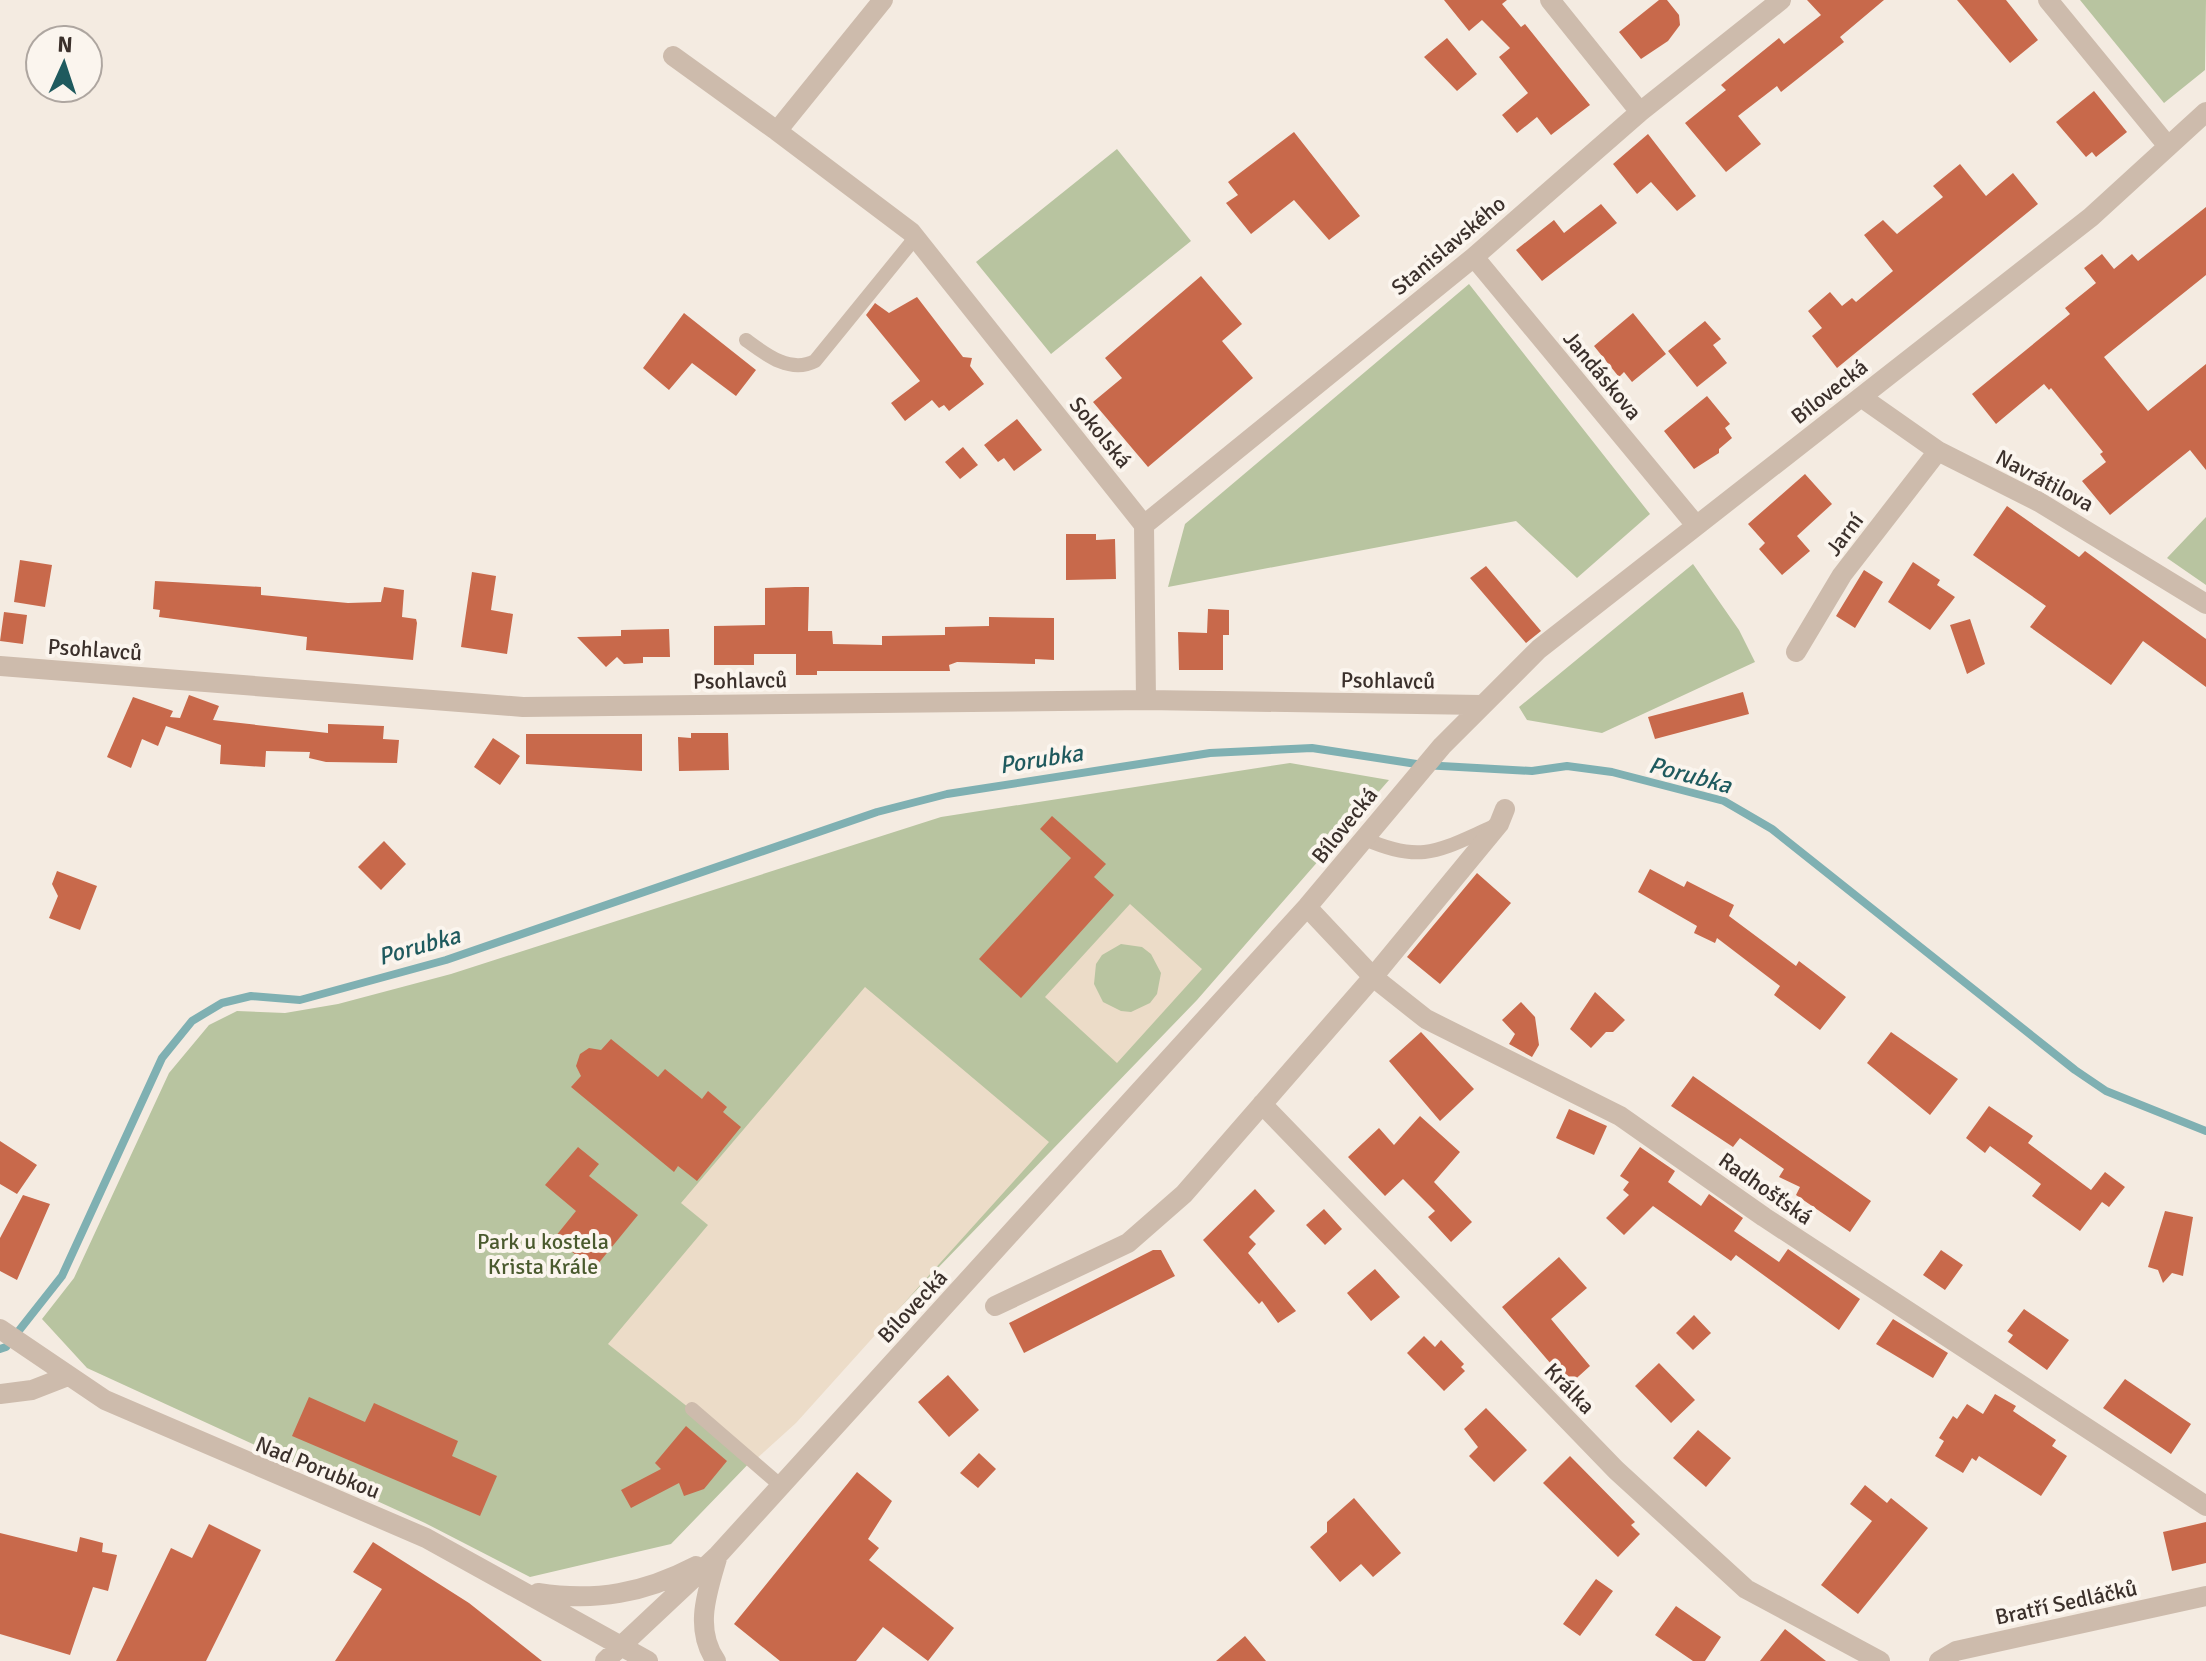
<svg xmlns="http://www.w3.org/2000/svg" width="2206" height="1661" viewBox="0 0 2206 1661" font-family="Signika,sans-serif">
  <style>
    .green { fill: #b8c4a0 }
    .plaza { fill: #ecdcc8; fill-rule: evenodd }
    .lines { fill: none; stroke-linecap: round; stroke-linejoin: round }
    .stream { stroke: #7fb0b2; stroke-width: 8 }
    .building { fill: #c8694b }
    .service { stroke: #cdbbac; stroke-width: 14 }
    .minor { stroke: #cdbbac; stroke-width: 20 }
    .labels { text-anchor: middle; stroke-width: 8; stroke-linejoin: round; paint-order: stroke }
    .street-label { font-size: 22px; fill: #3b302b; stroke: #fbf5ee }
    .park-label { font-size: 22px; fill: #4a5a2e; stroke: #fbf5ee }
    .water-label { font-size: 24px; font-style: italic; fill: #1f5a5e; stroke: #fbf5ee }
  </style>
  <rect width="100%" height="100%" fill="#f4ebe1"/>
  <path class="green" d="M 2080,0 L 2206,0 L 2205,70 L 2164,103 Z
    M 1117,149 L 1191,241 L 1051,354 L 976,262 Z
    M 1469,284 L 1650,514 L 1577,578 L 1516,521 L 1168,587 L 1185,524 Z
    M 2206,517 L 2206,585 L 2167,558 Z
    M 1693,564 L 1739,630 L 1755,662 L 1602,733 L 1527,720 L 1519,707 Z
    M 1290,763 L 1389,780 L 1197,1000 L 671,1544 L 530,1577 L 425,1523 L 87,1368 L 42,1319 L 74,1278 L 169,1073 L 209,1025 L 237,1011 L 285,1013 L 338,1004 L 451,974 L 941,817 Z"/>
  <path class="plaza" d="M 1130,904 L 1202,969 L 1117,1063 L 1045,997 ZM 1121,944 L 1142,947 L 1151,954 L 1161,973 L 1157,994 L 1150,1003 L 1131,1012 L 1121,1011 L 1103,1002 L 1094,984 L 1096,964 L 1102,955 Z
    M 865,987 L 1049,1142 L 796,1423 L 755,1460 L 608,1344 L 708,1225 L 681,1203 Z"/>
  <g class="lines">
    <path class="stream" d="M 0,1349 L 6,1347 L 62,1276 L 162,1058 L 192,1021 L 222,1003 L 251,996 L 300,1000 L 446,960 L 877,812 L 947,794 L 1210,753 L 1312,748 L 1423,765 L 1532,771 L 1567,766 L 1612,772 L 1724,801 L 1772,829 L 2075,1070 L 2106,1091 L 2206,1131"/>
  </g>
  <path class="building" d="M 1444,0 L 1507,0 L 1502,4 L 1521,27 L 1525,24 L 1590,105 L 1551,135 L 1537,117 L 1517,133 L 1502,115 L 1528,93 L 1499,57 L 1510,48 L 1482,20 L 1469,31 Z
    M 1659,0 L 1667,0 L 1679,15 L 1680,25 L 1668,41 L 1641,59 L 1619,32 Z
    M 1807,0 L 1884,0 L 1840,37 L 1844,42 L 1781,92 L 1777,86 L 1738,116 L 1761,144 L 1726,172 L 1685,123 L 1726,90 L 1721,85 L 1779,38 L 1784,44 L 1821,15 Z
    M 1957,0 L 2006,0 L 2038,40 L 2010,63 Z
    M 1447,38 L 1477,74 L 1457,91 L 1424,57 Z
    M 2094,91 L 2127,132 L 2096,157 L 2092,152 L 2086,157 L 2056,122 Z
    M 1294,132 L 1360,216 L 1329,240 L 1294,200 L 1251,234 L 1226,203 L 1238,195 L 1228,182 Z
    M 1648,134 L 1696,196 L 1677,211 L 1651,182 L 1637,194 L 1613,164 Z
    M 1960,164 L 1986,196 L 2013,173 L 2038,204 L 1837,368 L 1812,336 L 1822,328 L 1808,311 L 1830,292 L 1842,306 L 1852,298 L 1856,302 L 1893,271 L 1864,235 L 1883,220 L 1897,234 L 1943,197 L 1933,186 Z
    M 1601,204 L 1617,223 L 1542,281 L 1516,250 L 1554,220 L 1564,233 Z
    M 2206,207 L 2206,275 L 2104,357 L 2148,411 L 2206,364 L 2206,470 L 2190,450 L 2110,515 L 2082,481 L 2106,462 L 2100,454 L 2103,452 L 2051,388 L 2049,390 L 2044,384 L 1996,424 L 1972,394 L 2070,314 L 2065,308 L 2096,283 L 2084,268 L 2102,254 L 2114,269 L 2132,254 L 2138,261 Z
    M 1201,276 L 1242,324 L 1222,341 L 1253,378 L 1148,467 L 1093,402 L 1122,378 L 1105,358 Z
    M 917,297 L 963,357 L 972,358 L 970,366 L 984,384 L 949,411 L 944,405 L 939,408 L 932,400 L 905,421 L 891,403 L 920,381 L 866,315 L 875,303 L 889,313 Z
    M 684,313 L 756,370 L 736,396 L 692,363 L 669,390 L 643,368 Z
    M 1633,313 L 1666,354 L 1632,382 L 1624,372 L 1619,377 L 1594,346 Z
    M 1705,321 L 1721,339 L 1713,345 L 1727,363 L 1697,387 L 1668,351 Z
    M 1707,396 L 1730,424 L 1725,428 L 1732,438 L 1719,449 L 1719,453 L 1694,469 L 1664,431 Z
    M 1017,419 L 1042,450 L 1014,471 L 1004,458 L 998,462 L 984,445 Z
    M 963,447 L 978,465 L 960,479 L 945,462 Z
    M 1805,474 L 1832,504 L 1797,536 L 1810,551 L 1782,575 L 1759,549 L 1765,543 L 1748,524 Z
    M 2007,506 L 2079,557 L 2085,551 L 2206,639 L 2206,687 L 2143,641 L 2111,685 L 2030,627 L 2046,606 L 1973,555 Z
    M 1066,534 L 1096,534 L 1096,540 L 1115,539 L 1116,579 L 1066,580 Z
    M 20,560 L 52,565 L 45,607 L 14,602 Z
    M 1913,562 L 1940,580 L 1937,585 L 1955,597 L 1930,630 L 1888,602 Z
    M 1486,566 L 1541,631 L 1526,643 L 1470,578 Z
    M 1864,570 L 1883,582 L 1855,628 L 1836,616 Z
    M 472,572 L 496,576 L 491,610 L 513,614 L 507,654 L 461,647 Z
    M 155,581 L 261,587 L 261,595 L 348,603 L 381,602 L 384,587 L 404,590 L 402,617 L 416,619 L 417,623 L 413,660 L 306,650 L 307,637 L 159,617 L 160,610 L 153,609 Z
    M 795,587 L 809,587 L 808,631 L 832,631 L 833,644 L 882,645 L 882,636 L 945,635 L 945,627 L 989,626 L 989,617 L 1054,618 L 1054,660 L 1035,659 L 1035,664 L 957,662 L 949,665 L 950,671 L 817,671 L 817,675 L 796,675 L 796,654 L 754,654 L 754,665 L 714,665 L 714,626 L 765,625 L 765,588 Z
    M 1208,609 L 1229,610 L 1229,635 L 1223,635 L 1223,670 L 1179,670 L 1178,632 L 1207,633 Z
    M 4,612 L 27,615 L 23,644 L 0,641 Z
    M 1970,619 L 1985,664 L 1967,674 L 1950,625 Z
    M 669,629 L 670,657 L 643,657 L 643,663 L 624,664 L 617,657 L 606,667 L 577,637 L 621,636 L 621,630 Z
    M 1743,692 L 1749,714 L 1655,739 L 1648,717 Z
    M 189,695 L 219,706 L 213,720 L 328,733 L 328,724 L 384,726 L 383,739 L 399,740 L 397,763 L 326,762 L 309,758 L 310,752 L 266,751 L 265,767 L 220,764 L 221,745 L 166,726 L 158,746 L 142,739 L 131,768 L 107,757 L 133,697 L 173,711 L 170,717 L 180,718 Z
    M 691,733 L 728,733 L 729,770 L 679,771 L 678,737 L 691,738 Z
    M 526,734 L 642,734 L 642,771 L 526,764 Z
    M 493,738 L 520,756 L 500,785 L 474,767 Z
    M 1052,816 L 1106,864 L 1094,877 L 1114,895 L 1021,998 L 979,959 L 1071,858 L 1040,829 Z
    M 384,841 L 406,864 L 381,890 L 358,867 Z
    M 1650,869 L 1684,887 L 1687,881 L 1734,905 L 1729,916 L 1796,966 L 1799,961 L 1846,997 L 1820,1030 L 1774,995 L 1780,986 L 1717,938 L 1715,943 L 1694,933 L 1697,926 L 1638,892 Z
    M 57,871 L 97,886 L 80,930 L 49,918 L 58,896 L 52,884 Z
    M 1477,873 L 1511,903 L 1440,984 L 1407,957 Z
    M 1595,992 L 1625,1020 L 1613,1032 L 1606,1032 L 1591,1048 L 1570,1029 Z
    M 1521,1002 L 1535,1017 L 1539,1045 L 1532,1057 L 1509,1044 L 1515,1034 L 1502,1020 Z
    M 1421,1032 L 1474,1089 L 1440,1121 L 1389,1061 Z
    M 1891,1032 L 1958,1079 L 1930,1115 L 1867,1063 Z
    M 611,1039 L 658,1077 L 665,1069 L 702,1099 L 708,1091 L 727,1107 L 723,1112 L 741,1127 L 697,1181 L 678,1166 L 674,1172 L 571,1087 L 581,1076 L 576,1066 L 580,1054 L 589,1048 L 601,1050 Z
    M 1693,1076 L 1871,1201 L 1850,1232 L 1796,1195 L 1800,1187 L 1779,1177 L 1784,1169 L 1740,1138 L 1733,1147 L 1671,1106 Z
    M 1989,1106 L 2033,1136 L 2028,1143 L 2091,1190 L 2105,1172 L 2125,1187 L 2109,1207 L 2102,1202 L 2080,1231 L 2032,1196 L 2041,1184 L 1990,1146 L 1985,1153 L 1966,1138 Z
    M 1569,1109 L 1607,1126 L 1594,1155 L 1556,1138 Z
    M 1420,1116 L 1460,1152 L 1434,1182 L 1472,1222 L 1451,1242 L 1428,1217 L 1435,1211 L 1403,1179 L 1385,1196 L 1348,1157 L 1379,1128 L 1394,1145 Z
    M 0,1141 L 37,1165 L 17,1194 L 0,1184 Z
    M 578,1147 L 599,1164 L 589,1176 L 638,1215 L 593,1270 L 555,1237 L 576,1211 L 545,1185 Z
    M 1640,1147 L 1675,1171 L 1668,1182 L 1701,1206 L 1709,1194 L 1743,1218 L 1734,1231 L 1779,1262 L 1788,1249 L 1860,1299 L 1839,1330 L 1736,1255 L 1731,1261 L 1653,1206 L 1624,1235 L 1606,1218 L 1629,1195 L 1623,1190 L 1629,1182 L 1620,1176 Z
    M 1255,1189 L 1275,1211 L 1249,1237 L 1256,1244 L 1248,1253 L 1296,1311 L 1278,1323 L 1262,1301 L 1259,1304 L 1203,1240 Z
    M 23,1195 L 50,1204 L 17,1280 L 0,1271 L 0,1238 Z
    M 1324,1209 L 1342,1229 L 1325,1245 L 1306,1225 Z
    M 2165,1211 L 2193,1217 L 2183,1276 L 2172,1273 L 2163,1283 L 2158,1270 L 2148,1267 Z
    M 1153,1250 L 1161,1250 L 1175,1276 L 1024,1353 L 1009,1323 Z
    M 1941,1250 L 1963,1265 L 1945,1290 L 1923,1275 Z
    M 1559,1257 L 1587,1288 L 1551,1319 L 1590,1366 L 1569,1385 L 1502,1307 Z
    M 1375,1269 L 1400,1297 L 1371,1321 L 1347,1293 Z
    M 2024,1309 L 2069,1340 L 2047,1370 L 2008,1342 L 2013,1335 L 2007,1331 Z
    M 1694,1315 L 1711,1333 L 1693,1350 L 1676,1333 Z
    M 1893,1319 L 1948,1353 L 1933,1378 L 1876,1344 Z
    M 1424,1336 L 1435,1347 L 1441,1340 L 1464,1364 L 1461,1367 L 1465,1371 L 1444,1391 L 1407,1353 Z
    M 1659,1363 L 1695,1400 L 1671,1423 L 1635,1386 Z
    M 948,1375 L 979,1410 L 949,1437 L 918,1402 Z
    M 2125,1379 L 2191,1424 L 2171,1454 L 2103,1408 Z
    M 1995,1394 L 2016,1406 L 2013,1411 L 2056,1440 L 2052,1446 L 2067,1456 L 2041,1496 L 1979,1456 L 1976,1461 L 1972,1458 L 1963,1473 L 1935,1456 L 1944,1441 L 1939,1438 L 1953,1416 L 1957,1419 L 1967,1404 L 1983,1414 Z
    M 309,1397 L 365,1422 L 374,1403 L 458,1441 L 452,1456 L 497,1476 L 480,1516 L 292,1436 Z
    M 1486,1408 L 1527,1450 L 1494,1482 L 1469,1456 L 1478,1447 L 1464,1429 Z
    M 686,1426 L 727,1461 L 704,1489 L 684,1496 L 679,1483 L 631,1508 L 621,1490 L 661,1469 L 655,1463 Z
    M 1698,1430 L 1731,1458 L 1706,1487 L 1673,1458 Z
    M 979,1453 L 996,1469 L 978,1488 L 960,1473 Z
    M 1570,1456 L 1635,1522 L 1631,1525 L 1640,1534 L 1618,1557 L 1543,1483 Z
    M 857,1472 L 892,1501 L 868,1539 L 879,1548 L 869,1560 L 954,1628 L 928,1661 L 883,1627 L 856,1661 L 780,1661 L 734,1624 Z
    M 1865,1485 L 1887,1503 L 1891,1498 L 1928,1528 L 1858,1614 L 1821,1585 L 1872,1521 L 1850,1504 Z
    M 1354,1498 L 1401,1553 L 1373,1577 L 1361,1564 L 1340,1582 L 1310,1547 L 1327,1532 L 1327,1522 Z
    M 2206,1522 L 2206,1563 L 2172,1571 L 2163,1532 Z
    M 209,1524 L 261,1550 L 206,1661 L 116,1661 L 171,1548 L 192,1558 Z
    M 0,1533 L 77,1552 L 80,1537 L 103,1543 L 102,1552 L 117,1555 L 108,1591 L 93,1587 L 70,1655 L 0,1634 Z
    M 373,1542 L 469,1603 L 542,1661 L 335,1661 L 382,1589 L 353,1572 Z
    M 1596,1579 L 1613,1591 L 1580,1636 L 1563,1624 Z
    M 1676,1606 L 1721,1637 L 1705,1661 L 1693,1661 L 1655,1635 Z
    M 1785,1629 L 1826,1661 L 1760,1661 Z
    M 1245,1636 L 1266,1661 L 1216,1661 Z"/>
  <g class="lines">
    <path class="service" d="M 746,340 C 765,354 790,374 815,361 L 915,238
      M 1365,839 C 1424,865 1441,849 1497,825
      M 692,1409 L 780,1485"/>
    <path class="minor" d="M 883,0 L 777,131 L 911,232 L 1144,525 L 1146,700
      M 1550,0 L 1640,112
      M 2048,0 L 2167,145
      M 673,56 L 777,131
      M 1474,257 L 1695,524
      M 1861,397 L 1938,451 L 2039,502 L 2206,604
      M 1144,525 L 1474,257 L 1640,112 L 1781,0
      M 1796,652 L 1842,575 L 1938,451
      M 0,666 L 523,707 L 1146,700 L 1482,705
      M 1307,907 L 1373,977 L 1426,1019 L 1620,1116 L 1764,1217 L 2206,1506
      M 1262,1104 L 1616,1470 L 1746,1589 L 1880,1661
      M 995,1306 L 1128,1243 L 1184,1194 L 1373,977 L 1499,824 L 1505,809
      M 0,1329 L 105,1400 L 426,1538 L 648,1661
      M 0,1394 L 32,1390 L 68,1376
      M 538,1593 C 596,1602 644,1593 696,1566
      M 605,1661 L 718,1555 L 1307,907 L 1442,746 L 1539,649 L 2091,217 L 2206,112
      M 716,1661 C 693,1628 708,1590 718,1555
      M 1939,1661 L 1956,1651 L 2206,1596"/>
  </g>
  <g class="labels">
    <g class="street-label">
      <text transform="translate(1448 245) rotate(-40)" y="8">Stanislavského</text>
      <text transform="translate(1603 375) rotate(50)" y="8">Jandáskova</text>
      <text transform="translate(1829 391) rotate(-38)" y="8">Bílovecká</text>
      <text transform="translate(1101 432) rotate(51)" y="8">Sokolská</text>
      <text transform="translate(2045 480) rotate(28)" y="8">Navrátilova</text>
      <text transform="translate(1844 534) rotate(-53)" y="8">Jarní</text>
      <text transform="translate(95 649) rotate(4)" y="8">Psohlavců</text>
      <text transform="translate(740 680) rotate(-1)" y="8">Psohlavců</text>
      <text transform="translate(1388 680) rotate(1)" y="8">Psohlavců</text>
      <text transform="translate(1344 825) rotate(-51)" y="8">Bílovecká</text>
      <text transform="translate(1766 1188) rotate(35)" y="8">Radhošťská</text>
      <text transform="translate(912 1306) rotate(-47)" y="8">Bílovecká</text>
      <text transform="translate(1570 1388) rotate(46)" y="8">Králka</text>
      <text transform="translate(318 1467) rotate(22)" y="8">Nad Porubkou</text>
      <text transform="translate(2066 1602) rotate(-12)" y="8">Bratří Sedláčků</text>
    </g>
    <g class="park-label">
      <text x="543" y="1249">Park u kostela<tspan x="543" dy="25">Krista Krále</tspan></text>
    </g>
    <g class="water-label">
      <text transform="translate(1041 759) rotate(-9)" y="8">Porubka</text>
      <text transform="translate(1690 775) rotate(15)" y="8">Porubka</text>
      <text transform="translate(419 946) rotate(-16)" y="8">Porubka</text>
    </g>
  </g>
  <g transform="translate(64 64) rotate(3)"><circle r="38" fill="#fbf5ee" stroke="#aea6a0" stroke-width="2"/>
  <path d="M0-6L14 30L0 20L-14 30Z" fill="#1f5a5e"/>
  <text y="-12" font-size="22" font-weight="bold" text-anchor="middle" fill="#3b302b">N</text>
  </g>
</svg>
